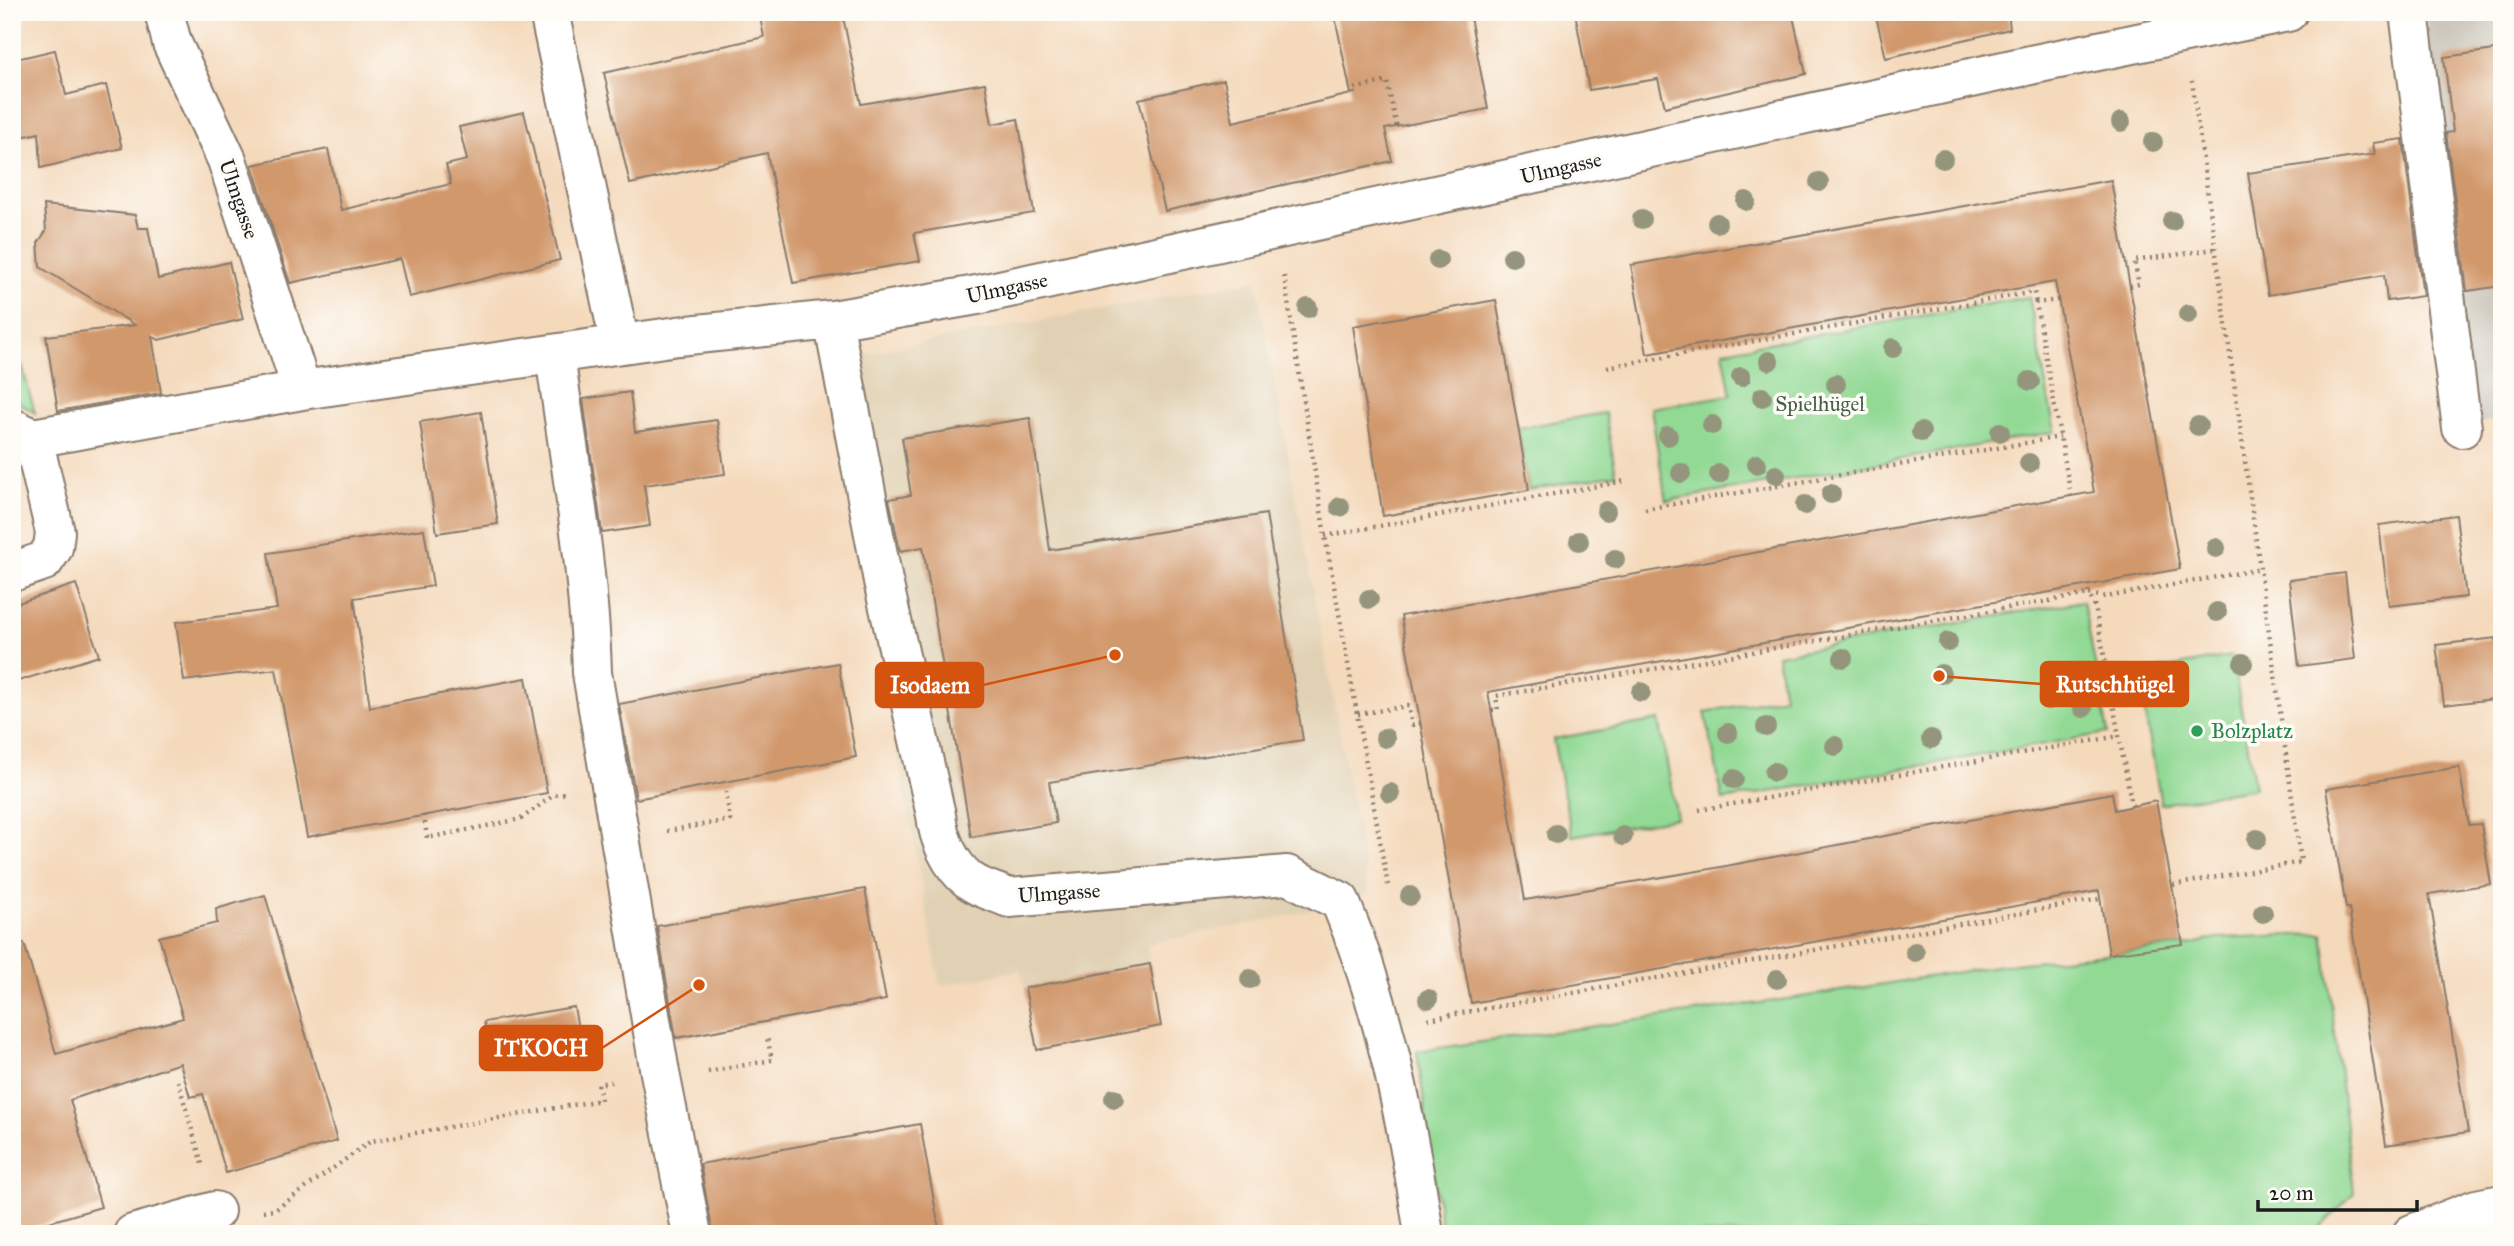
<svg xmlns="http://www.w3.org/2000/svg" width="2514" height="1246" viewBox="0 0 2514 1246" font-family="'IM FELL Great Primer',serif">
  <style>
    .built { fill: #e1d1b4 }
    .industrial { fill: #c9c3b8 }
    .green { fill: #92d994; stroke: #577a58; stroke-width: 2 }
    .building { fill: #d1986c }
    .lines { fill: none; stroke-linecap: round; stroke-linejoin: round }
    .minor-casing { stroke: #887a6c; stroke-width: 42 }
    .major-casing { stroke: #887a6c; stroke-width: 42 }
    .path { stroke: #887a6c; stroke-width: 4.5; stroke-dasharray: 2 5; stroke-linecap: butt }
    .minor { stroke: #fff; stroke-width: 38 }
    .major { stroke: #fff; stroke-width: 38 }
    .tree { fill: #94957b }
    .leisure-dot { fill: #2e9e5b; stroke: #fdfcf7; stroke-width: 2.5 }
    .labels { text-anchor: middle; stroke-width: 7; stroke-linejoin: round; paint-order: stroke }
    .street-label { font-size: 21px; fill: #1c1c1c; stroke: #fdfcf7 }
    .park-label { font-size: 21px; fill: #455e46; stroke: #fdfcf7 }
    .leisure-label { font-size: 21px; fill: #27864d; stroke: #fdfcf7; text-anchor: start }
    .leader { fill: none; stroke: #d4530e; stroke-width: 2.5 }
    .callout-dot { fill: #d4530e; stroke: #fdfcf7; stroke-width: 2.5 }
    .callout { fill: #d4530e; stroke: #d4530e; stroke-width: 2.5 }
    .callout-label { font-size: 23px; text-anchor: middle; font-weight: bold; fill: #fff }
  </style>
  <rect width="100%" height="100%" fill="#fdfcf7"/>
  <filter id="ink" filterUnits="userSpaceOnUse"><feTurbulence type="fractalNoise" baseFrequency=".0143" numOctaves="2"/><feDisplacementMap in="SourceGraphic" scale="14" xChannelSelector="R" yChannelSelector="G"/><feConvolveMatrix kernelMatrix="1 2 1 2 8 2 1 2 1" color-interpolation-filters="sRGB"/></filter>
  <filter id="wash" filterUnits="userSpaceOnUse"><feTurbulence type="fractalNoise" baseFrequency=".00686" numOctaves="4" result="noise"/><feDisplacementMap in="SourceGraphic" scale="28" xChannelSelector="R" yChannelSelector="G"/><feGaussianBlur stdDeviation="1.57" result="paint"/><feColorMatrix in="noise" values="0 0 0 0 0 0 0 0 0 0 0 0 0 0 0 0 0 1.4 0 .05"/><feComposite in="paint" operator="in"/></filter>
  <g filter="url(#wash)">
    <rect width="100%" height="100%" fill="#f4d9bb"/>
    <path class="built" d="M 1256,280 L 1369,893 L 1292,915 L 1147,944 L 1149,964 L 1025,988 L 1020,970 L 940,986 L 827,361 Z"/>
    <path class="industrial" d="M 2426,12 L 2502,12 L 2502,420 L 2469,424 Z"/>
    <path class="green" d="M 2029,297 L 2055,432 L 1666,501 L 1651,408 L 1731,395 L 1723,351 Z
      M 12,330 L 35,413 L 12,398 Z
      M 1605,413 L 1616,474 L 1529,490 L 1518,428 Z
      M 2083,601 L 2108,733 L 1723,800 L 1705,712 L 1784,697 L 1777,655 Z
      M 2232,656 L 2255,788 L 2161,804 L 2138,673 Z
      M 1659,720 L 1677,818 L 1572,836 L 1553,739 Z
      M 2323,934 L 2354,1193 L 2314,1234 L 1442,1234 L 1417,1051 L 1809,996 L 1996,966 L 2190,945 L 2217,938 Z"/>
    <g id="blocks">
      <path class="building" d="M 759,12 L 842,12 L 861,104 L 985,83 L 992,124 L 1018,119 L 1034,213 L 914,233 L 920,261 L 793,283 L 767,153 L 630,184 L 604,73 L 764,37 Z
        M 1334,12 L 1469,12 L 1488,109 L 1385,129 L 1392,161 L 1165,211 L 1139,99 L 1224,80 L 1233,122 L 1351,94 Z
        M 1575,12 L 1792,12 L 1806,74 L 1665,107 L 1658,79 L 1589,90 Z
        M 1875,12 L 2008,12 L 2010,29 L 1886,58 Z
        M 2502,49 L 2502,286 L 2467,291 L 2446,133 L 2453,132 L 2444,57 Z
        M 55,50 L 66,95 L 106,85 L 122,148 L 41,168 L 39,133 L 12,139 L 12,60 Z
        M 524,112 L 560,260 L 409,297 L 400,259 L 290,283 L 252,165 L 328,149 L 341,210 L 451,184 L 446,165 L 467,160 L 459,127 Z
        M 2403,139 L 2423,296 L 2387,301 L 2384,275 L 2268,295 L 2248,173 L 2375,154 L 2373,143 Z
        M 2111,180 L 2180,569 L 1488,692 L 1525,900 L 1710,869 L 2112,793 L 2115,810 L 2156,801 L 2183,944 L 2109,954 L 2099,891 L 1471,1003 L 1401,616 L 2094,492 L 2055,282 L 1647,354 L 1631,265 Z
        M 44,205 L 135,215 L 138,228 L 148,228 L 158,279 L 229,262 L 243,319 L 159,340 L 152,336 L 161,393 L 58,411 L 46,336 L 135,325 L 40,267 L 38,243 L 46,231 Z
        M 1496,300 L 1529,490 L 1383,516 L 1353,326 Z
        M 630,392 L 635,432 L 717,420 L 725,474 L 644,485 L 650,526 L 602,533 L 583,399 Z
        M 481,412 L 498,524 L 437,533 L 420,422 Z
        M 1030,418 L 1050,550 L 1266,514 L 1303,740 L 1049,782 L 1056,823 L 971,837 L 923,547 L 900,551 L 889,499 L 911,495 L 902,438 Z
        M 2456,515 L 2466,597 L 2389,606 L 2379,525 Z
        M 424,529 L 433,586 L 354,598 L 370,707 L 526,678 L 547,793 L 307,837 L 276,669 L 184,681 L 176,622 L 277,609 L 268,553 Z
        M 2345,573 L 2355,659 L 2299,666 L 2289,580 Z
        M 76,584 L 99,656 L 12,683 L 12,605 Z
        M 2496,638 L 2502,698 L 2444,705 L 2436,645 Z
        M 838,663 L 856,757 L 636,799 L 619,704 Z
        M 2459,767 L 2469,825 L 2481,824 L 2491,884 L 2429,894 L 2468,1132 L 2386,1145 L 2349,908 L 2346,908 L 2326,789 Z
        M 865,889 L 886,1000 L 676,1038 L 657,926 Z
        M 265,895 L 337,1141 L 226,1173 L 203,1094 L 190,1097 L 180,1063 L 70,1100 L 101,1207 L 12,1233 L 12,944 L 24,943 L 56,1054 L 183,1018 L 159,937 L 217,923 L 216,909 Z
        M 1150,964 L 1161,1026 L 1037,1050 L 1025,988 Z
        M 574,1007 L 582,1050 L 492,1066 L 484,1022 Z
        M 920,1124 L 940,1234 L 713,1234 L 700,1164 Z"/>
    </g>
  </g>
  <g filter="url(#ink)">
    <use href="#blocks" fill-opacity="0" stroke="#887a6c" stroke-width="2"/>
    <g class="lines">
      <defs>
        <path id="minor" d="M 164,12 L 172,43 L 227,160 L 302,390
          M 549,12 L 620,344
          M 2409,12 L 2462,428
          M 833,320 L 883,581 L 936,815 C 938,837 950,865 968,879 C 978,888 996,892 1009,898 L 1287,875 L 1340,901 C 1384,1006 1407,1121 1424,1234
          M 555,354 C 569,460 589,566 592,673 L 660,1073 L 692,1234
          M 12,428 L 33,438 L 302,390 L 678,336 L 833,320 L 977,295 L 2035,64 L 2288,12
          M 12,572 L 44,561 L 53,548 L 55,532 L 33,438
          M 133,1234 L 215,1211"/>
        <path id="major" d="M 2412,1234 L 2476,1209 L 2502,1204"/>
      </defs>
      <use href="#minor" class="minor-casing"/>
      <use href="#major" class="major-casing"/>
      <path class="path" d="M 1354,94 L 1353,89 L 1387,81 L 1397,128
        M 1284,276 L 1325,536 L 1388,885
        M 2130,286 L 2139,284 L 2134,261 L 2214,249
        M 2058,300 L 2036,303 L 2071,496
        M 1607,367 L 2034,292 L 2036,303
        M 1456,503 L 1457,511
        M 1645,509 L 2060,437
        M 1325,536 L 1625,481
        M 1492,710 L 1498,710 L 1496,696 L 2089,594 L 2087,585
        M 1358,714 L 1408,706 L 1412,725 L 1421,723
        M 2132,806 L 2095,607 L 2089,594 L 2106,597 L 2261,569
        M 1699,810 L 2119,736
        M 424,815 L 427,838 L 521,819 L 554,795 L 566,793
        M 667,831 L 730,820 L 726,792
        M 2173,885 L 2301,862 L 2192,81
        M 1428,1019 L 2100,899
        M 708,1072 L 772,1060 L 767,1037
        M 178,1081 L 202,1164
        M 263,1211 L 275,1210 L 371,1141 L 601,1100 L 598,1084 L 615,1081"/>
      <use href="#minor" class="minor"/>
      <use href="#major" class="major"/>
    </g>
    <g class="tree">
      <circle cx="2121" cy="122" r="10"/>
      <circle cx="2153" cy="142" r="10"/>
      <circle cx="1943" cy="159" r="10"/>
      <circle cx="1819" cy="182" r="10"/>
      <circle cx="1746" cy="201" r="10"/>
      <circle cx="1642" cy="219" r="10"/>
      <circle cx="2172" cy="221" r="10"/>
      <circle cx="1717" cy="223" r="10"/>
      <circle cx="1512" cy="257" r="10"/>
      <circle cx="1438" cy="260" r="10"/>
      <circle cx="1308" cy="308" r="10"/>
      <circle cx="2188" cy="314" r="10"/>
      <circle cx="1893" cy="348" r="10"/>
      <circle cx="1769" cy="361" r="10"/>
      <circle cx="1741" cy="377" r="10"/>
      <circle cx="2030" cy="381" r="10"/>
      <circle cx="1836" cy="384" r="10"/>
      <circle cx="1762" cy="397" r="10"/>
      <circle cx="1712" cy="425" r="10"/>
      <circle cx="2198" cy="426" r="10"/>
      <circle cx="1921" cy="432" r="10"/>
      <circle cx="2000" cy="432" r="10"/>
      <circle cx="1668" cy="436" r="10"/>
      <circle cx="2029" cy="463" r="10"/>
      <circle cx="1757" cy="464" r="10"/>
      <circle cx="1681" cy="473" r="10"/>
      <circle cx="1719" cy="474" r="10"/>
      <circle cx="1776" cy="475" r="10"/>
      <circle cx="1831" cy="494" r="10"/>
      <circle cx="1805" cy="505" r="10"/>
      <circle cx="1340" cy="507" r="10"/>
      <circle cx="1606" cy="511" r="10"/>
      <circle cx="1579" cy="541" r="10"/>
      <circle cx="2216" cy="548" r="10"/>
      <circle cx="1615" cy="559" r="10"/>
      <circle cx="1369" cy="599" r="10"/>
      <circle cx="2217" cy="612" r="10"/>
      <circle cx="1948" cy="642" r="10"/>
      <circle cx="1843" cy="658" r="10"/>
      <circle cx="2243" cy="663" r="10"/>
      <circle cx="1941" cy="674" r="10"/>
      <circle cx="1641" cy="692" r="10"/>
      <circle cx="2048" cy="700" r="10"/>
      <circle cx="2083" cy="708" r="10"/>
      <circle cx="1766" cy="727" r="10"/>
      <circle cx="1728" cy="733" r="10"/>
      <circle cx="1385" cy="738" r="10"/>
      <circle cx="1931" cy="739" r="10"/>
      <circle cx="1835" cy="746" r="10"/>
      <circle cx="1774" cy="772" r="10"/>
      <circle cx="1734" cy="779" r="10"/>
      <circle cx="1390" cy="793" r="10"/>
      <circle cx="1556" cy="834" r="10"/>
      <circle cx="1623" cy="836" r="10"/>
      <circle cx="2257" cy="839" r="10"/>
      <circle cx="1410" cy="896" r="10"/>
      <circle cx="2263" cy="913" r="10"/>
      <circle cx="1915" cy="952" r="10"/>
      <circle cx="1250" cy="979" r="10"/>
      <circle cx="1777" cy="979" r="10"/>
      <circle cx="1428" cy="999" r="10"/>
      <circle cx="1114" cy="1098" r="10"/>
    </g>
  </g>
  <circle class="leisure-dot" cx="2197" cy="731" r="7"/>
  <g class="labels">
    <g class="street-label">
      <text transform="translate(1561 168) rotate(-13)" y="7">Ulmgasse</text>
      <text transform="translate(239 199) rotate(71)" y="7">Ulmgasse</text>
      <text transform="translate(1007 288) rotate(-12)" y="7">Ulmgasse</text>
      <text transform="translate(1059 893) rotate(-4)" y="7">Ulmgasse</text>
    </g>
    <g class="park-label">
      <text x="1820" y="411">Spielhügel</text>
    </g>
    <g class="leisure-label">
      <text x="2211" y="738">Bolzplatz</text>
    </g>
  </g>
  <path class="leader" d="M1939 676L2041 684M1115 655L983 685M699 985L602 1048"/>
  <g class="callout-dot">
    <circle cx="1939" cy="676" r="7"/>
    <circle cx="1115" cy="655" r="7"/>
    <circle cx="699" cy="985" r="7"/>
  </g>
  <g class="callout">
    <rect x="2041" y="662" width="147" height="44" rx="7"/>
    <rect x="876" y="663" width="107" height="44" rx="7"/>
    <rect x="480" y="1026" width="122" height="44" rx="7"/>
  </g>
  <g class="callout-label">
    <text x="2115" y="692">Rutschhügel</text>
    <text x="930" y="693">Isodaem</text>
    <text x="541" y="1056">ITKOCH</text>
  </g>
  <rect width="2514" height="1246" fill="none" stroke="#fdfcf7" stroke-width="42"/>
  <path d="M2258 1200v10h159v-10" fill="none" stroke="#1c1c1c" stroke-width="3.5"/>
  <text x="2269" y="1200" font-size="21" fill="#1c1c1c" stroke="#fdfcf7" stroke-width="5" paint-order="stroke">20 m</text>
</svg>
